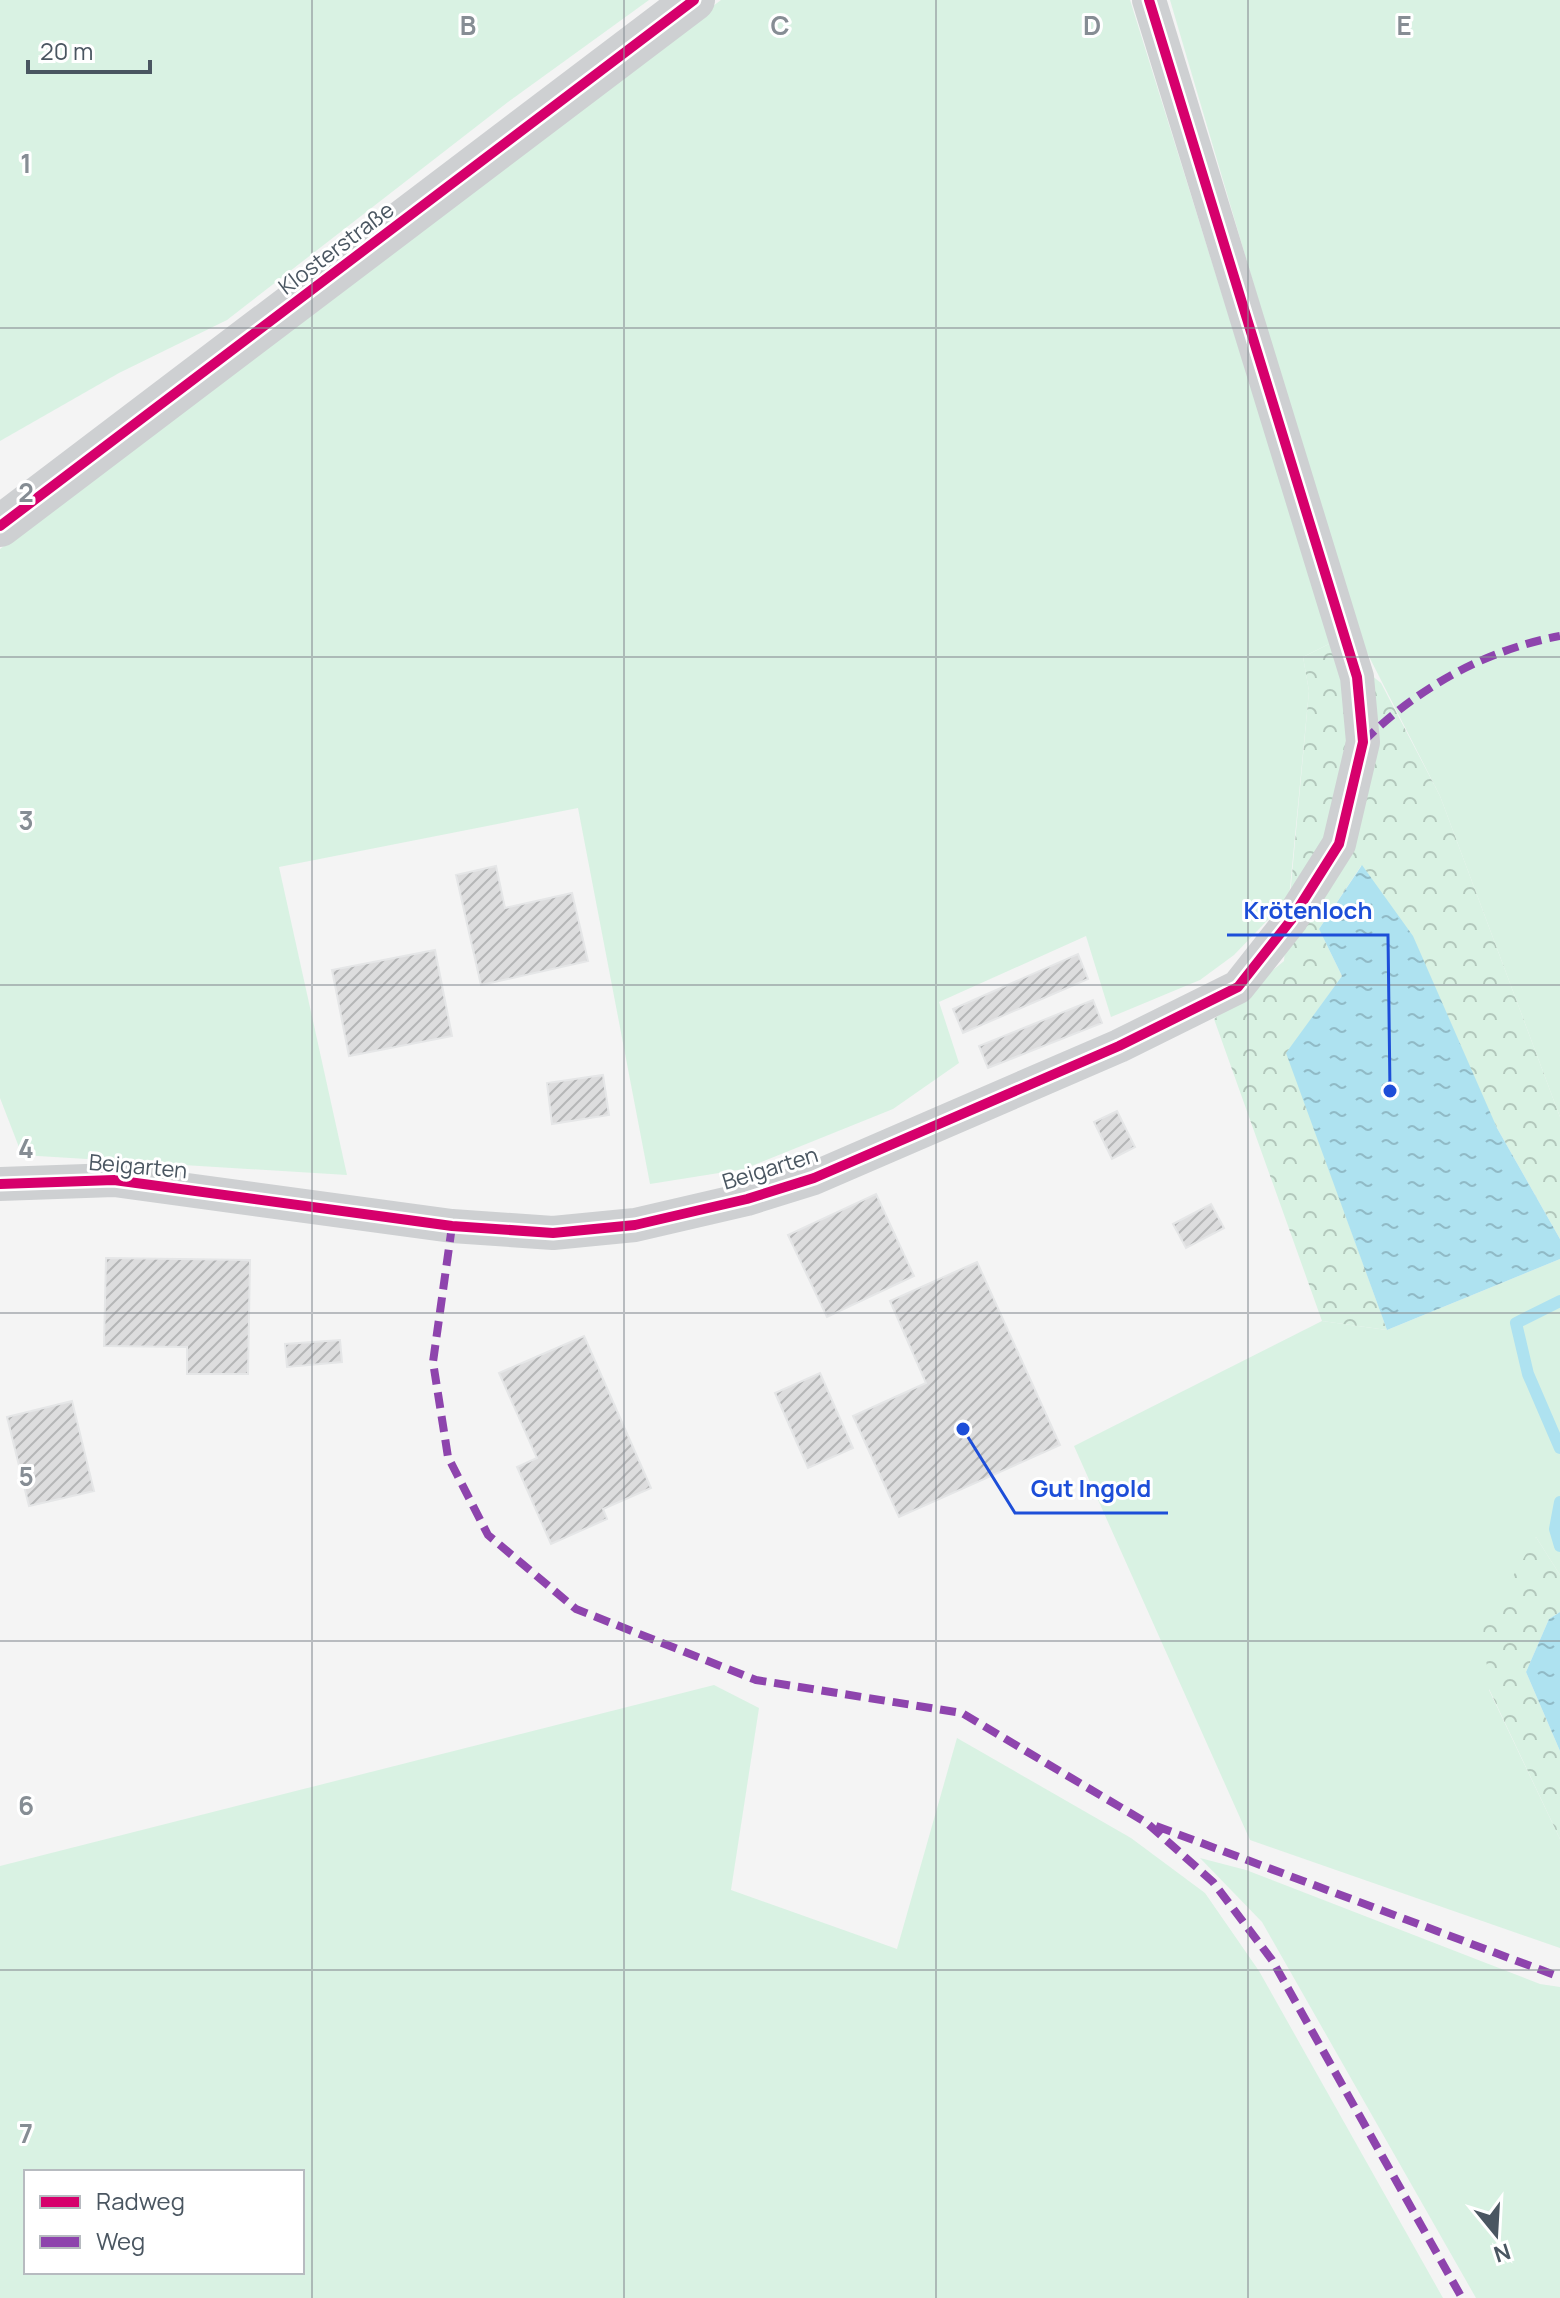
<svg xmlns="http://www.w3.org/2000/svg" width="1560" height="2298" viewBox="0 0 1560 2298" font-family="Manrope,sans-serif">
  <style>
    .grass { fill: #d9f2e3; fill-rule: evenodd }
    .forest { fill: url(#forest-crowns) }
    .water { fill: url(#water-ripples) }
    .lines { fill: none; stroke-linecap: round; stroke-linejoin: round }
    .stream { stroke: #aee2f0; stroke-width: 12 }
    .building { fill: url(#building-hatch); stroke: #e5e6e7; stroke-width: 2 }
    .minor { stroke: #ced0d2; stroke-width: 34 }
    .tertiary { stroke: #ced0d2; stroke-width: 42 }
    .quiet { stroke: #8e44ad; stroke-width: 8; stroke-dasharray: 16 8; stroke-linecap: butt }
    .cycleway-casing { stroke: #fff; stroke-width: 15 }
    .cycleway { stroke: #d6006c; stroke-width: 10 }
    .grid { fill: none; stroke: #868d94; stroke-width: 2; stroke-opacity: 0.55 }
    .labels { text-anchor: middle; stroke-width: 6; stroke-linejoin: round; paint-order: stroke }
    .street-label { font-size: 22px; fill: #4a5661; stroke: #fff }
    .grid-label { font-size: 26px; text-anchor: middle; font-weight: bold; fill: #868d94; stroke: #fff; stroke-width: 6; stroke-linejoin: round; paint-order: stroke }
    .leader { fill: none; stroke: #1d4ed8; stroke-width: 3 }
    .callout-dot { fill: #1d4ed8; stroke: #fff; stroke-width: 3 }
    .callout-label { font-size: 24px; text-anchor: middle; font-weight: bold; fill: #1d4ed8; stroke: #fff; stroke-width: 6; stroke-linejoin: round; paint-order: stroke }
  </style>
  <defs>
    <pattern id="forest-crowns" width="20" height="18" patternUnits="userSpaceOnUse" patternTransform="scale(2)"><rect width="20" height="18" fill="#d9f2e3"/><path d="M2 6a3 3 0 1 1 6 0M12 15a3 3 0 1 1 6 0" fill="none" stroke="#b2c7bb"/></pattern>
    <pattern id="water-ripples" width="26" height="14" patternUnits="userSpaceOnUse" patternTransform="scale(2)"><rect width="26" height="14" fill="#aee2f0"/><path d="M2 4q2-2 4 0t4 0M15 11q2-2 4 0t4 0" fill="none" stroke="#90bac6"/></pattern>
    <pattern id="building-hatch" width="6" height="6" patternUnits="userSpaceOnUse" patternTransform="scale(2)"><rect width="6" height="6" fill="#ddddde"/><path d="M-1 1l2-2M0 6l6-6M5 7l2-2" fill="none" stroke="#b5b6b7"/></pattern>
  </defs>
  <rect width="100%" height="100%" fill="#f4f4f4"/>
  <path class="grass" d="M 0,0 L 649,0 L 508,102 L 227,320 L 119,373 L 0,441 Z
    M 721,0 L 1130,0 L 1331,643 L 1303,657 L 1309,691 L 1289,898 L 1234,955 L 1200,980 L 1111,1017 L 1086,936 L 939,1002 L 959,1063 L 893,1109 L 744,1169 L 650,1184 L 578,808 L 279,867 L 347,1175 L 22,1155 L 0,1098 L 0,549 Z
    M 1170,0 L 1560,0 L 1560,1117 L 1440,796 L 1355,629 Z
    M 1560,1259 L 1560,1575 L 1536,1537 L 1489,1690 L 1560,1839 L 1560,1948 L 1250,1840 L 1074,1446 L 1322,1321 L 1387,1330 Z
    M 714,1685 L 759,1708 L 731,1890 L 897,1949 L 957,1738 L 1131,1838 L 1205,1893 L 1259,1971 L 1443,2298 L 0,2298 L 0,1866 ZM 26,2172 L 302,2172 L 302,2272 L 26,2272 Z
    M 1200,1858 L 1246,1870 L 1540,1984 L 1560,1987 L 1560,2298 L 1476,2298 L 1262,1922 Z"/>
  <path class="forest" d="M 1331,643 L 1381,683 L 1440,796 L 1560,1117 L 1560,1239 L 1497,1128 L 1361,866 L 1319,929 L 1342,976 L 1287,1053 L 1387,1330 L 1322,1321 L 1214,1019 L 1284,961 L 1309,691 L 1303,657 Z
    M 1536,1537 L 1560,1575 L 1560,1612 L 1549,1619 L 1526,1672 L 1560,1751 L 1560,1839 L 1489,1689 L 1483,1627 Z"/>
  <path class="water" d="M 1362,865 L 1413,936 L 1497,1128 L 1560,1239 L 1560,1259 L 1387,1330 L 1286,1053 L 1342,976 L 1319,929 Z
    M 1560,1612 L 1560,1751 L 1526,1672 L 1549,1619 Z"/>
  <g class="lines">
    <path class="stream" d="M 1560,1301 L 1516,1323 L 1528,1374 L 1560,1448
      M 1560,1502 L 1555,1529 L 1560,1546"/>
  </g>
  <path class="building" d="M 496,866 L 505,908 L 572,893 L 588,961 L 481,985 L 456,875 Z
    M 435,950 L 452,1036 L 349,1056 L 332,970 Z
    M 1078,954 L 1088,979 L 963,1033 L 953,1009 Z
    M 1093,1000 L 1102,1023 L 988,1068 L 979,1046 Z
    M 603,1075 L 609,1115 L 552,1124 L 547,1083 Z
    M 1117,1111 L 1135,1147 L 1112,1159 L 1094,1122 Z
    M 876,1194 L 914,1276 L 827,1317 L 788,1235 Z
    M 1211,1204 L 1224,1228 L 1186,1248 L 1173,1224 Z
    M 106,1258 L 250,1260 L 248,1374 L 187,1374 L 187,1347 L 104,1346 Z
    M 977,1262 L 1060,1445 L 899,1517 L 853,1416 L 926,1383 L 890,1301 Z
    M 584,1336 L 651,1488 L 603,1509 L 607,1519 L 551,1544 L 517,1467 L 537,1458 L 499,1373 Z
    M 340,1340 L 342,1362 L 287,1367 L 285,1344 Z
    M 820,1373 L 853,1448 L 808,1468 L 775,1393 Z
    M 72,1401 L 94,1491 L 29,1506 L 7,1417 Z"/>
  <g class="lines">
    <path class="minor" d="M 0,1184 L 114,1180 L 452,1226 L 553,1233 L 635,1225 L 747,1199 L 814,1178 L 1119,1046 L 1238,987 L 1291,920 L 1339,844 L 1363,742 L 1357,677 L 1149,0"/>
    <path class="tertiary" d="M 0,526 L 694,0"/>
    <path class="quiet" d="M 1363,742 C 1417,688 1485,650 1560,636
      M 452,1226 L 433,1362 L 448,1457 L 488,1535 L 576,1609 L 756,1680 L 962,1713 L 1147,1823 L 1213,1882 L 1272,1960 L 1462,2298
      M 1156,1826 L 1560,1977"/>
    <defs>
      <path id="cycleway" d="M 0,526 L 694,0
        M 0,1184 L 114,1180 L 452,1226 L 553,1233 L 635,1225 L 747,1199 L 814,1178 L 1119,1046 L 1238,987 L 1291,920 L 1339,844 L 1363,742 L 1357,677 L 1149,0"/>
    </defs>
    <use href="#cycleway" class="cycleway-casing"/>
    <use href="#cycleway" class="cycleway"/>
  </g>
  <path class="grid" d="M 312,0 L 312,2298M 624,0 L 624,2298M 936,0 L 936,2298M 1248,0 L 1248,2298M 0,328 L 1560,328M 0,657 L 1560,657M 0,985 L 1560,985M 0,1313 L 1560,1313M 0,1641 L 1560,1641M 0,1970 L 1560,1970"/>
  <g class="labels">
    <g class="street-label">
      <text transform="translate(336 248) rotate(-37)" y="8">Klosterstraße</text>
      <text transform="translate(138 1166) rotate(5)" y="8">Beigarten</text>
      <text transform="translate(770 1168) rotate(-17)" y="8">Beigarten</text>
    </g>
  </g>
  <g class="grid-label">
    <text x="468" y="35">B</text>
    <text x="780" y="35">C</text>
    <text x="1092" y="35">D</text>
    <text x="1404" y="35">E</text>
    <text x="26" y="173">1</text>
    <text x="26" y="502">2</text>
    <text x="26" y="830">3</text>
    <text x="26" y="1158">4</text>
    <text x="26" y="1486">5</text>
    <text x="26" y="1815">6</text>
    <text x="26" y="2143">7</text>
  </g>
  <path class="leader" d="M1390 1091L1388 935H1227M963 1429L1015 1513H1168"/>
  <g class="callout-dot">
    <circle cx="1390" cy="1091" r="8"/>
    <circle cx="963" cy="1429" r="8"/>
  </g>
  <g class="callout-label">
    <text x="1308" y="919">Krötenloch</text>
    <text x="1091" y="1497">Gut Ingold</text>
  </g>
  <rect x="24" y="2170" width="280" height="104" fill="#ffffff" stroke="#b7bbc0" stroke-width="2"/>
  <rect x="40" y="2196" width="40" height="12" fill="#d6006c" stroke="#b7bbc0" stroke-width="2"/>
  <text x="96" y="2210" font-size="24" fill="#4a5661">Radweg</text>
  <rect x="40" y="2236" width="40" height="12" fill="#8e44ad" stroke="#b7bbc0" stroke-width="2"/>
  <text x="96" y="2250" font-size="24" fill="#4a5661">Weg</text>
  <g transform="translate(1496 2234) rotate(162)" stroke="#ffffff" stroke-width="6" paint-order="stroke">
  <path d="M0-6L14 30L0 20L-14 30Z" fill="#4a5661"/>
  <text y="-12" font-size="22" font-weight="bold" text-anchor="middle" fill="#4a5661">N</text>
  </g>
  <path d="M28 60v12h122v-12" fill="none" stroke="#4a5661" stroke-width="4"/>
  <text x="40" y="60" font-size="24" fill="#4a5661" stroke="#ffffff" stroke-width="6" paint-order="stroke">20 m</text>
</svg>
